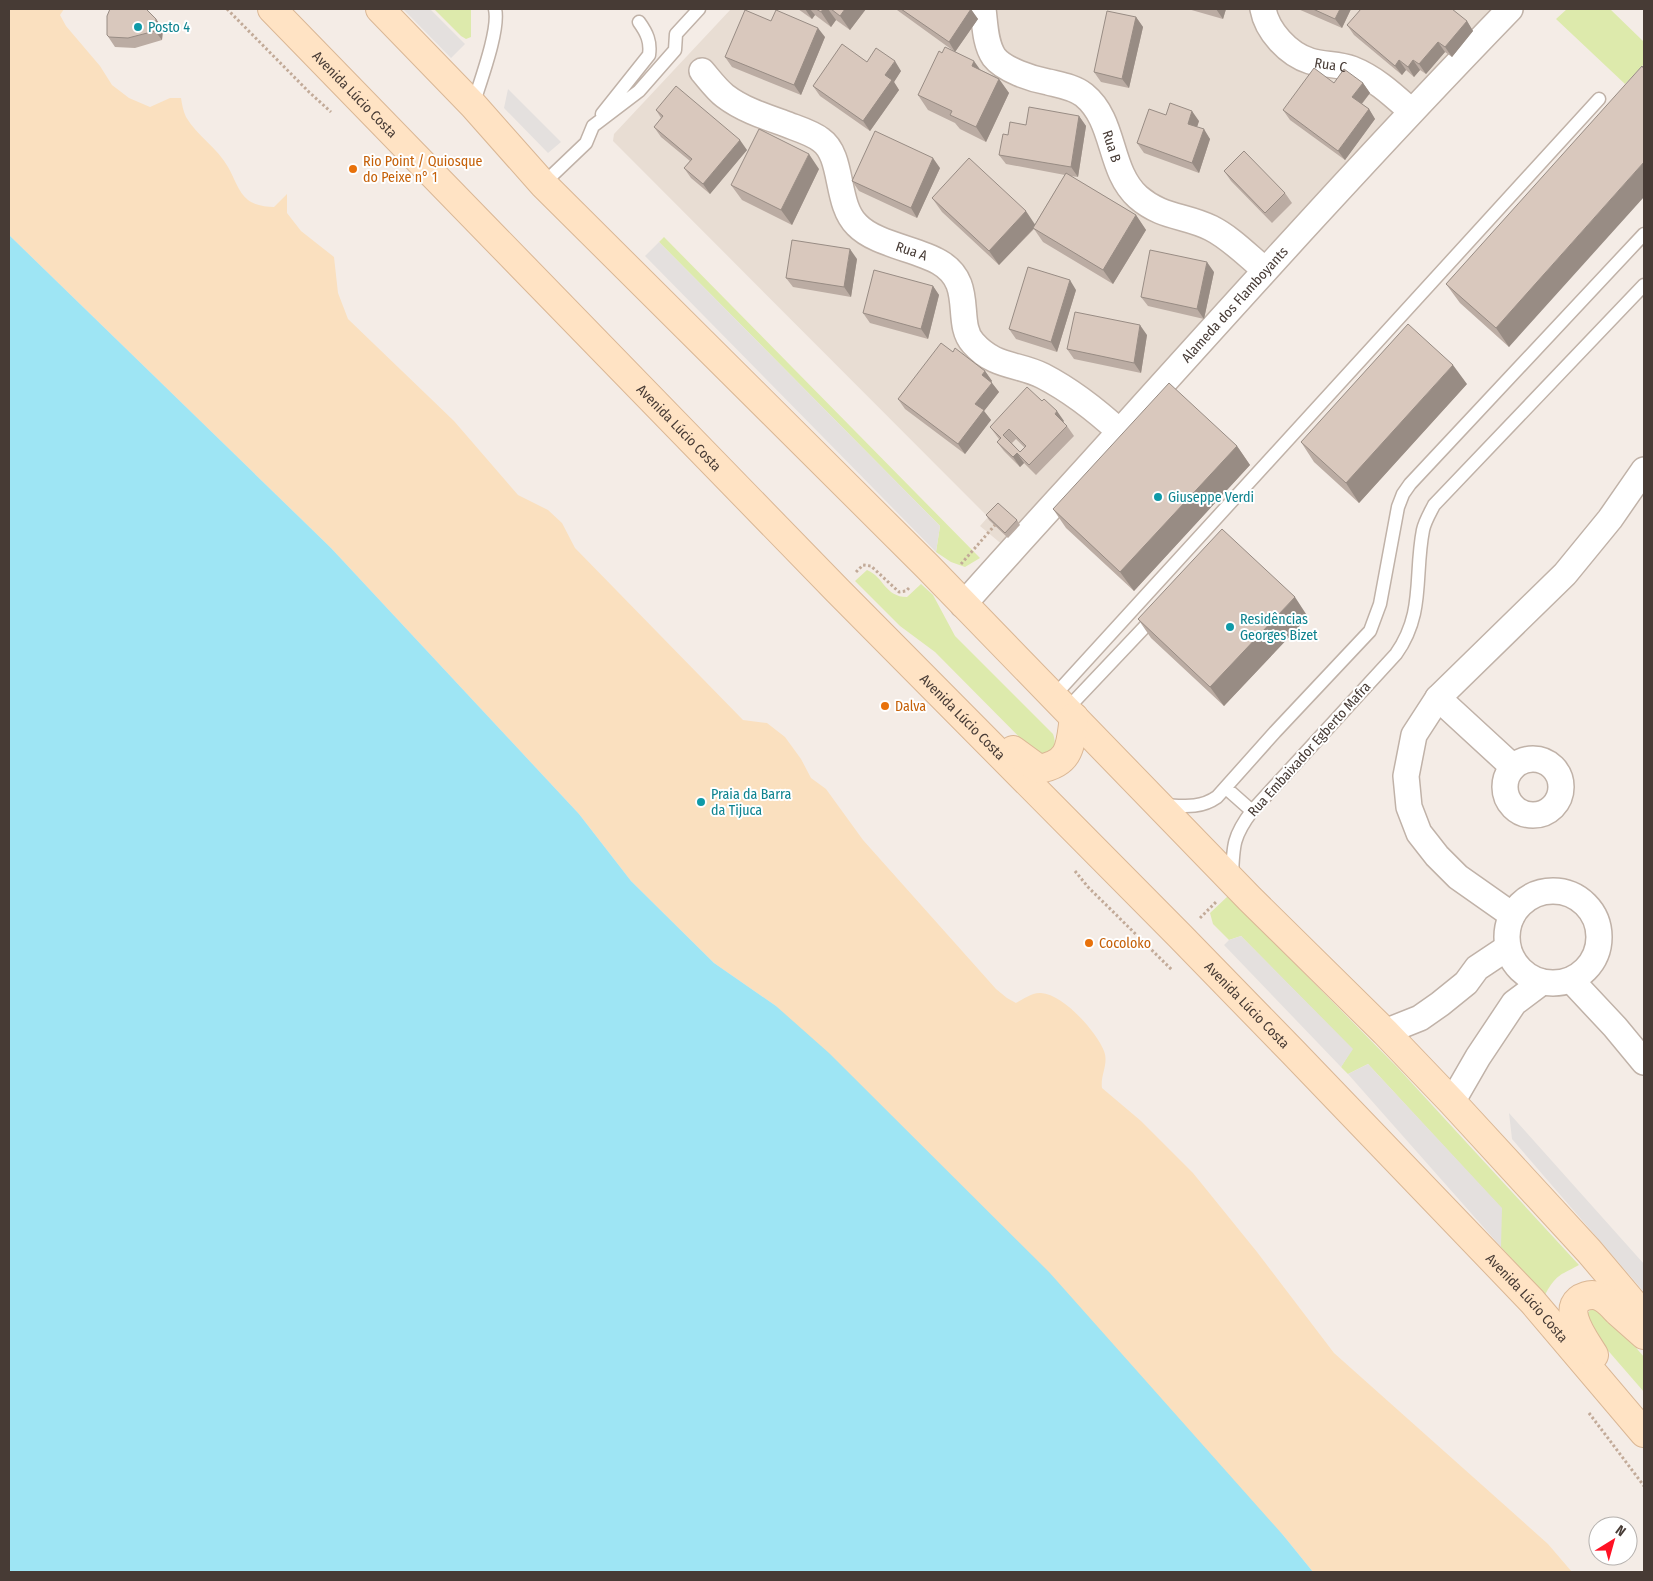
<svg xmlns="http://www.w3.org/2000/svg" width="1653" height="1581" viewBox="0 0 1653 1581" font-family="'Fira Sans Condensed',sans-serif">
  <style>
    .residential { fill: #e8ddd3 }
    .green { fill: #ddeaac }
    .sand { fill: #fae0bf }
    .parking { fill: #e4e0de }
    .water { fill: #9ee5f4 }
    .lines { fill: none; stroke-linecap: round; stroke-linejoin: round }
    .lane-casing { stroke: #c0b2a8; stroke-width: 15 }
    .street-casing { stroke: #c0b2a8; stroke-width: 28 }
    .secondary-casing { stroke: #dab795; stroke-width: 30 }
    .path { stroke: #c2aa98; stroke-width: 3; stroke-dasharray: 2.5 2.5; stroke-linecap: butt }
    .lane { stroke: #fff; stroke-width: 12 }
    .street { stroke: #fff; stroke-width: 25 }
    .secondary { stroke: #ffe3c4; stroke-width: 28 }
    .wall { fill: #bbaca3; fill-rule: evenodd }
    .shaded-wall { fill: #988c84 }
    .building { fill: #d9c8bd; stroke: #988c84; fill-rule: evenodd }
    .culture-dot { fill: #0f9aa8; stroke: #fff; stroke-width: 2 }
    .food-dot { fill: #e8710a; stroke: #fff; stroke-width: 2 }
    .labels { text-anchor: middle; stroke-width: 4; stroke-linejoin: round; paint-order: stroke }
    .culture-label { font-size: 14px; fill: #0d838f; stroke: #fff; text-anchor: start }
    .street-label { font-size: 14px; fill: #473b35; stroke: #fff }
    .food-label { font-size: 14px; fill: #c56008; stroke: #fff; text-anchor: start }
  </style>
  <rect width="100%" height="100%" fill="#f4ece6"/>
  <path class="residential" d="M 731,9 L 1525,9 L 1014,558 L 1010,551 L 980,526 L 988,517 L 613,141 L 614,134 Z"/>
  <path class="green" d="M 434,9 L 471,9 L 471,37 L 466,39 L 461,36 Z
    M 1567,9 L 1610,9 L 1644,42 L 1644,64 L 1625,84 L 1556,19 Z
    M 664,237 L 980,558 L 965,567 L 951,562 L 936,552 L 940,526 L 659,242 Z
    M 867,570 C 884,577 885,597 907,597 L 921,584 L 933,595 L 955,636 L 1053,734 C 1056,742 1055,747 1050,754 L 1036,754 L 935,652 L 900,626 L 855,581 Z
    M 1228,896 L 1398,1068 L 1579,1265 C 1561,1275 1556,1274 1545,1295 L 1501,1247 L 1501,1208 L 1368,1064 L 1348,1074 L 1341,1067 L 1352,1049 L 1241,936 L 1229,940 L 1213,924 L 1210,913 Z
    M 1594,1308 L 1608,1315 L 1644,1357 L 1644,1392 L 1585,1324 C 1586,1316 1586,1312 1594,1308 Z"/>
  <path class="sand" d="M 9,9 L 64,9 L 60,15 L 66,26 L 100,66 L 112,85 L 129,98 L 150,107 L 170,98 L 181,98 C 182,104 183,111 186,117 C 197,136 217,147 228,167 C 234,177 238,192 248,200 C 254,205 266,207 274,207 L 287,194 L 287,213 L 301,231 L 334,257 L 338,293 L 348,319 L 454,421 L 518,495 L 548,510 L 562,523 L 575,548 L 743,720 L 767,723 L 785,737 L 801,759 L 811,778 L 826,789 L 863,840 L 996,989 L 1007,998 L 1016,1003 C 1023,999 1033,992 1041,993 C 1063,994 1096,1031 1104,1051 C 1109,1064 1100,1075 1102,1088 L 1141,1121 L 1193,1173 L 1257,1252 L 1334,1353 L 1548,1544 L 1572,1572 L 1313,1572 L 1283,1535 L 776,1006 L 714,963 L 631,881 L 579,814 L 331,548 L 9,235 Z"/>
  <path class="parking" d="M 403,9 L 430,9 L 465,44 L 451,58 Z
    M 508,89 L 561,142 L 548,153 L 504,108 Z
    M 659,242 L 940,526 L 936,552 L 645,256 Z
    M 1241,936 L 1353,1049 L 1341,1067 L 1224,945 L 1229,940 Z
    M 1368,1064 L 1502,1208 L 1501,1247 L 1348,1074 Z
    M 1509,1113 L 1644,1264 L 1644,1292 L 1512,1139 Z"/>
  <path class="water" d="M 9,235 L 331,548 L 579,814 L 631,881 L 714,963 L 776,1006 L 829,1053 L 1049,1272 L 1283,1535 L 1313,1572 L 9,1572 Z"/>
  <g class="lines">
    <defs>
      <path id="lane" d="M 473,105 C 480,82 500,29 495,9
        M 602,114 L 649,55 C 651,42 647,33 639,22
        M 543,184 L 586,143 L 593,126 L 639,91 L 675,50 L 676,34 L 699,9
        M 1053,697 L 1599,99
        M 1066,710 L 1155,616
        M 1226,788 L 1252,811
        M 1163,805 C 1183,806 1200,809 1217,797 L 1275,732 L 1370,631 L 1380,604 L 1398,507 L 1403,494 L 1410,484 L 1644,234
        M 1232,877 C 1233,846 1233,836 1252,811 L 1396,654 C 1425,613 1414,576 1423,530 C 1425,521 1430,513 1434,505 L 1644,285"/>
      <g id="street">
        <path id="s1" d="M 983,9 C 985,24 985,44 994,57 C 1004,70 1032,79 1048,82 C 1060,85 1074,87 1084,95 C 1116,121 1108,170 1138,197 C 1162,218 1185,215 1211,228 C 1231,238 1248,256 1265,270"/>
        <path id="s2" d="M 1263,9 C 1267,31 1288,54 1310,61 C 1323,65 1339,64 1352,69 C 1375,78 1393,95 1411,111"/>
        <path id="s3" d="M 702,71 C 709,79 716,89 725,96 C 742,109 763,116 783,123 C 795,128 811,132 821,140 C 844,156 835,204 857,225 C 875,244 917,249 939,262 C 976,283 954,322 973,343 C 995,368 1017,363 1043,376 C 1072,391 1096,410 1120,432"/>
        <path id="s4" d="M 963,605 C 1015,546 1069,488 1121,430 C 1249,288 1377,146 1510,9"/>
        <path d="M 1438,698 L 1513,767"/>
        <circle cx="1533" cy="787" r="28"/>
        <circle cx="1553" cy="937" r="46"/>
        <path d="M 1512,915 L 1458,877 L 1437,856 L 1419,833 L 1409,807 L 1406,776 L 1414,735 L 1438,698 L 1565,574 L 1610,519 L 1644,470"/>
        <path d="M 1571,980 L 1615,1027 L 1644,1062"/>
        <path d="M 1385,1032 L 1420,1018 L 1440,1004 L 1466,983 L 1477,968 L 1507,948"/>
        <path d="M 1452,1102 L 1478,1057 L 1514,1003 L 1542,982"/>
      </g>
      <g id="secondary">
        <path id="s5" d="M 272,9 L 838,591 L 1180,936 L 1292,1051 L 1532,1301 L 1644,1433"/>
        <path d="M 380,9 L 473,105 L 543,184 L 928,567 L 1250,899 L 1385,1032 L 1452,1102 L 1589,1251 L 1644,1316"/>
        <path d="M 1013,750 L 1039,769 C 1072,763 1070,745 1074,717"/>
        <path d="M 1594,1355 C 1586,1341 1557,1305 1586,1296 C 1592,1294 1599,1295 1604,1299 C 1609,1302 1614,1308 1618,1312 C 1627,1320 1636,1328 1644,1335"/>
      </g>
    </defs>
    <use href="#lane" class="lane-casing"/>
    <use href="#street" class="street-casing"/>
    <use href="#secondary" class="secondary-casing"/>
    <path class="path" d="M 227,9 L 309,92 L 331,112
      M 961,564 L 995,525
      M 856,572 L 863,565 L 871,566 L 899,592 L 906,591 L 910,587
      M 1075,871 L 1088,887 L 1172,970
      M 1200,918 L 1217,901
      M 1589,1413 L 1644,1486"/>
    <use href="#lane" class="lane"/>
    <use href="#street" class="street"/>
    <use href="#secondary" class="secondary"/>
  </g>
  <path class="wall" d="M 798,9 L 866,9 L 850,30 L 836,20 L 831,27 L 815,15 L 812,19 Z
    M 896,9 L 970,9 L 978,19 L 955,52 L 981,70 L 999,79 L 1009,93 L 986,142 L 960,129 L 955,123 L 928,110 L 918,95 L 942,53 L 955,52 L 897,10 Z
    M 1188,9 L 1226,9 L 1223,19 Z
    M 1298,9 L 1351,9 L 1342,28 Z
    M 1136,17 L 1143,27 L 1129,88 L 1101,82 L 1094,72 Z
    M 156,19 L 163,29 L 162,40 L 135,48 L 115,47 L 107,35 Z
    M 771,21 L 825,37 L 801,95 L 732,67 L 725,57 Z
    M 1467,21 L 1473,31 L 1452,57 L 1445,52 L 1426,74 L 1420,70 L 1414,77 L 1406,70 L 1402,75 L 1354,35 L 1347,25 Z
    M 867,62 L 901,71 L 894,82 L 899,90 L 870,131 L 820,96 L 813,86 Z
    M 1644,69 L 1509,347 L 1460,303 L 1446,284 Z
    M 1334,83 L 1363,83 L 1370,93 L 1362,104 L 1369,109 L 1375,119 L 1345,160 L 1290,120 L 1283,110 Z
    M 656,110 L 747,150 L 710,194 L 691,178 L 684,168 L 690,161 L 661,137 L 654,127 L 661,118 Z
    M 1166,115 L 1199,121 L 1197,127 L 1210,139 L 1199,173 L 1144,153 L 1137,143 Z
    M 1079,116 L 1086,126 L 1078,177 L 1070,176 L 1136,215 L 1146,230 L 1113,284 L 1043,242 L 1034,229 L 999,265 L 942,212 L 932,198 L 1035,224 L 1065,175 L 1006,164 L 999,155 L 1008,135 L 1026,125 Z
    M 940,168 L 917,218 L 859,191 L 852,181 Z
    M 819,169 L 792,225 L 742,200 L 731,185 Z
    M 1224,171 L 1285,193 L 1292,203 L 1272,223 L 1231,181 Z
    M 857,259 L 851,297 L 793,287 L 786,278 Z
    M 1214,272 L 1204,319 L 1148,306 L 1141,297 Z
    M 933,286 L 939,295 L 928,339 L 870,323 L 863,313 Z
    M 1076,290 L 1057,352 L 1016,339 L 1009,329 Z
    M 1147,335 L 1141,373 L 1074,359 L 1067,349 Z
    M 953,352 L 985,371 L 992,381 L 991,382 L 999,392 L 984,411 L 991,420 L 965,454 L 905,409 L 898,399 Z
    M 1467,384 L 1359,503 L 1314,462 L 1301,442 Z
    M 1064,421 L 1063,422 L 1067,426 L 1074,436 L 1036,475 L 1024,463 L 1020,467 L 1004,451 L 997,442 L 999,439 L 990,427 ZM 1016,439 L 1025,448 L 1020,452 L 1012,443 Z
    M 1237,446 L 1250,465 L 1134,591 L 1066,528 L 1053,509 Z
    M 986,515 L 1017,520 L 1020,525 L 1008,538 L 989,520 Z
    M 1308,617 L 1224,706 L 1151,638 L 1138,619 Z"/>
  <path class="shaded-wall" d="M 805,9 L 810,9 L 815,15 L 812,19 Z
    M 823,9 L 828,9 L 836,20 L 831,27 L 821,12 Z
    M 845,9 L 866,9 L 850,30 L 840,16 Z
    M 971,9 L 978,19 L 955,52 L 949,42 Z
    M 1216,9 L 1226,9 L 1223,19 Z
    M 1340,9 L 1351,9 L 1342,28 L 1335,19 Z
    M 1136,17 L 1143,27 L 1129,88 L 1122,79 Z
    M 156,19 L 163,29 L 162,40 L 155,31 Z
    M 1467,21 L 1473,31 L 1452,57 L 1445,47 Z
    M 818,28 L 825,37 L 801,95 L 794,85 Z
    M 1438,42 L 1445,52 L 1426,74 L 1419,64 Z
    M 1399,60 L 1406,70 L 1402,75 L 1395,66 Z
    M 1413,60 L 1420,70 L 1414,77 L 1408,67 Z
    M 895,61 L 901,71 L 894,82 L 899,90 L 870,131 L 863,121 L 885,75 Z
    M 974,61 L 984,75 L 972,66 Z
    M 999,79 L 1009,93 L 986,142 L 976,127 Z
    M 1363,83 L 1370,93 L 1359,107 L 1352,97 Z
    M 1369,109 L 1375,119 L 1345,160 L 1338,151 Z
    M 1192,111 L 1199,121 L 1195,133 L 1188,124 Z
    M 1079,116 L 1086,126 L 1078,177 L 1071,167 Z
    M 1204,129 L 1210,139 L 1199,173 L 1192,163 Z
    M 740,140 L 747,150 L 710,194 L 703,184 Z
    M 809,154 L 819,169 L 792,225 L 781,210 Z
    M 933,158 L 940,168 L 917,218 L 911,208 Z
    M 1644,162 L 1644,197 L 1509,347 L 1496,328 Z
    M 1026,211 L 1036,226 L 999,265 L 989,251 Z
    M 1136,215 L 1146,230 L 1113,284 L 1103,270 Z
    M 850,249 L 857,259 L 851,297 L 844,287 Z
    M 1207,262 L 1214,272 L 1204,319 L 1197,309 Z
    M 1070,280 L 1076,290 L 1057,352 L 1051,342 Z
    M 933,286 L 939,295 L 928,339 L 921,329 Z
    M 1140,325 L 1147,335 L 1141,373 L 1134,363 Z
    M 1453,365 L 1467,384 L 1359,503 L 1346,483 Z
    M 985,371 L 992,381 L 989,385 L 982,375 Z
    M 992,383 L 999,392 L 984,411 L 991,420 L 965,454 L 958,444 L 975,404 Z
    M 1057,411 L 1064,421 L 1061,424 L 1055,414 Z
    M 1237,446 L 1250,465 L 1134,591 L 1120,572 Z
    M 1017,453 L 1024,463 L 1020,467 L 1013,457 Z
    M 1295,597 L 1308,617 L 1224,706 L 1210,687 Z"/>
  <path class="building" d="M 110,9 L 146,9 L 156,19 L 155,31 L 128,38 L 109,37 L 107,35 L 107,16 Z
    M 816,9 L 823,9 L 821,12 Z
    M 831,9 L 845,9 L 840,16 Z
    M 901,9 L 971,9 L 949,42 Z
    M 1313,9 L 1340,9 L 1335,19 Z
    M 1361,9 L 1452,9 L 1467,21 L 1445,47 L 1438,42 L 1419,64 L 1413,60 L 1408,67 L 1399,60 L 1395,66 L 1347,25 Z
    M 745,10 L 771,21 L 776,10 L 818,28 L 794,85 L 725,57 Z
    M 1107,11 L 1136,17 L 1122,79 L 1094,72 Z
    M 842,44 L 867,62 L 876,48 L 895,61 L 885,75 L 892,80 L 863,121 L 813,86 Z
    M 945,47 L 974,61 L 972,66 L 999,79 L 976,127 L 950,115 L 952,111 L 918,95 L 939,51 L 942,53 Z
    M 1642,66 L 1644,69 L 1644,162 L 1496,328 L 1446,284 Z
    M 1314,68 L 1334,83 L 1344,69 L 1363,83 L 1352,97 L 1369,109 L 1338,151 L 1283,110 Z
    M 676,86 L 740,140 L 703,184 L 684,168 L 692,159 L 654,127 L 663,116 L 656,110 Z
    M 1170,103 L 1192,111 L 1188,124 L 1204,129 L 1192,163 L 1137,143 L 1149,109 L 1166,115 Z
    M 1029,107 L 1079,116 L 1071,167 L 999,155 L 1003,134 L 1008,135 L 1010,122 L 1026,125 Z
    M 759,129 L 809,154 L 781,210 L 731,185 Z
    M 875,131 L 933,158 L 911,208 L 852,181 Z
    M 1244,151 L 1285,193 L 1265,213 L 1224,171 Z
    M 969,158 L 1026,211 L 989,251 L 932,198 Z
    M 1066,173 L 1136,215 L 1103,270 L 1033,228 Z
    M 792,240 L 850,249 L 844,287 L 786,278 Z
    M 1150,250 L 1207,262 L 1197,309 L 1141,297 Z
    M 1028,267 L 1070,280 L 1051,342 L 1009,329 Z
    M 874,270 L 933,286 L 921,329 L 863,313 Z
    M 1075,312 L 1140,325 L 1134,363 L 1067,349 Z
    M 1408,324 L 1453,365 L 1346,483 L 1301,442 Z
    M 941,343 L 953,352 L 955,348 L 985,371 L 982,375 L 992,383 L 975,404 L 984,410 L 958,444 L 898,399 Z
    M 1169,383 L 1237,446 L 1120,572 L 1053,509 Z
    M 1027,387 L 1042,401 L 1044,399 L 1057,411 L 1055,414 L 1067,426 L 1029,465 L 1017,453 L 1013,457 L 997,442 L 1001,438 L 990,427 ZM 1009,429 L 1026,446 L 1020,452 L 1003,435 Z
    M 998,503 L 1017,520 L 1005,533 L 986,515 Z
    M 1222,529 L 1295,597 L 1210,687 L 1138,619 Z"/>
  <g class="culture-dot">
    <circle cx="138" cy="27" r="5"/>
    <circle cx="1158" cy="497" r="5"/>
    <circle cx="1230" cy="627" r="5"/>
    <circle cx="701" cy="802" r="5"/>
  </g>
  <g class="food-dot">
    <circle cx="353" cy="169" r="5"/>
    <circle cx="885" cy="706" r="5"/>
    <circle cx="1089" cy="943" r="5"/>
  </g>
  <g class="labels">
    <g class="culture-label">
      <text x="148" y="32">Posto 4</text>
      <text x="1168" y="502">Giuseppe Verdi</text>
      <text x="1240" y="624">Residências<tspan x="1240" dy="16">Georges Bizet</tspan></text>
      <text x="711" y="799">Praia da Barra<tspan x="711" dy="16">da Tijuca</tspan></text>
    </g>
    <g class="street-label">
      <text dy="5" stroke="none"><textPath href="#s2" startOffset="94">Rua C</textPath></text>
      <text dy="5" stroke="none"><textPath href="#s5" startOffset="119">Avenida Lúcio Costa</textPath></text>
      <text dy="5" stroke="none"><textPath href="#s1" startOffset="208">Rua B</textPath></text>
      <text dy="5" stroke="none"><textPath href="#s3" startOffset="295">Rua A</textPath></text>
      <text dy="5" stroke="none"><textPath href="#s4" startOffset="405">Alameda dos Flamboyants</textPath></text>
      <text dy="5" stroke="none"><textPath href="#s5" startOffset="584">Avenida Lúcio Costa</textPath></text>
      <text dy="5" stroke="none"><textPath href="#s5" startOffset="989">Avenida Lúcio Costa</textPath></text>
      <text transform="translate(1309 749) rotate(-48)" y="5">Rua Embaixador Egberto Mafra</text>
      <text dy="5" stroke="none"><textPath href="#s5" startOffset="1394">Avenida Lúcio Costa</textPath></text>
      <text dy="5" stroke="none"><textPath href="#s5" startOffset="1799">Avenida Lúcio Costa</textPath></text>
    </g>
    <g class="food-label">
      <text x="363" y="166">Rio Point / Quiosque<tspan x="363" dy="16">do Peixe n° 1</tspan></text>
      <text x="895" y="711">Dalva</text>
      <text x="1099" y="948">Cocoloko</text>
    </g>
  </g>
  <rect width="1653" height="1581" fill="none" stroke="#473b35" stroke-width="20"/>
  <g transform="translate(1613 1541) rotate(37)"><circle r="24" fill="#ffffff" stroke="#b5b1ae"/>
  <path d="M0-4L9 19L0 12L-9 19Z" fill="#ff1124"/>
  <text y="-8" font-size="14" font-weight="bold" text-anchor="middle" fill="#473b35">N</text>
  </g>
</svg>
